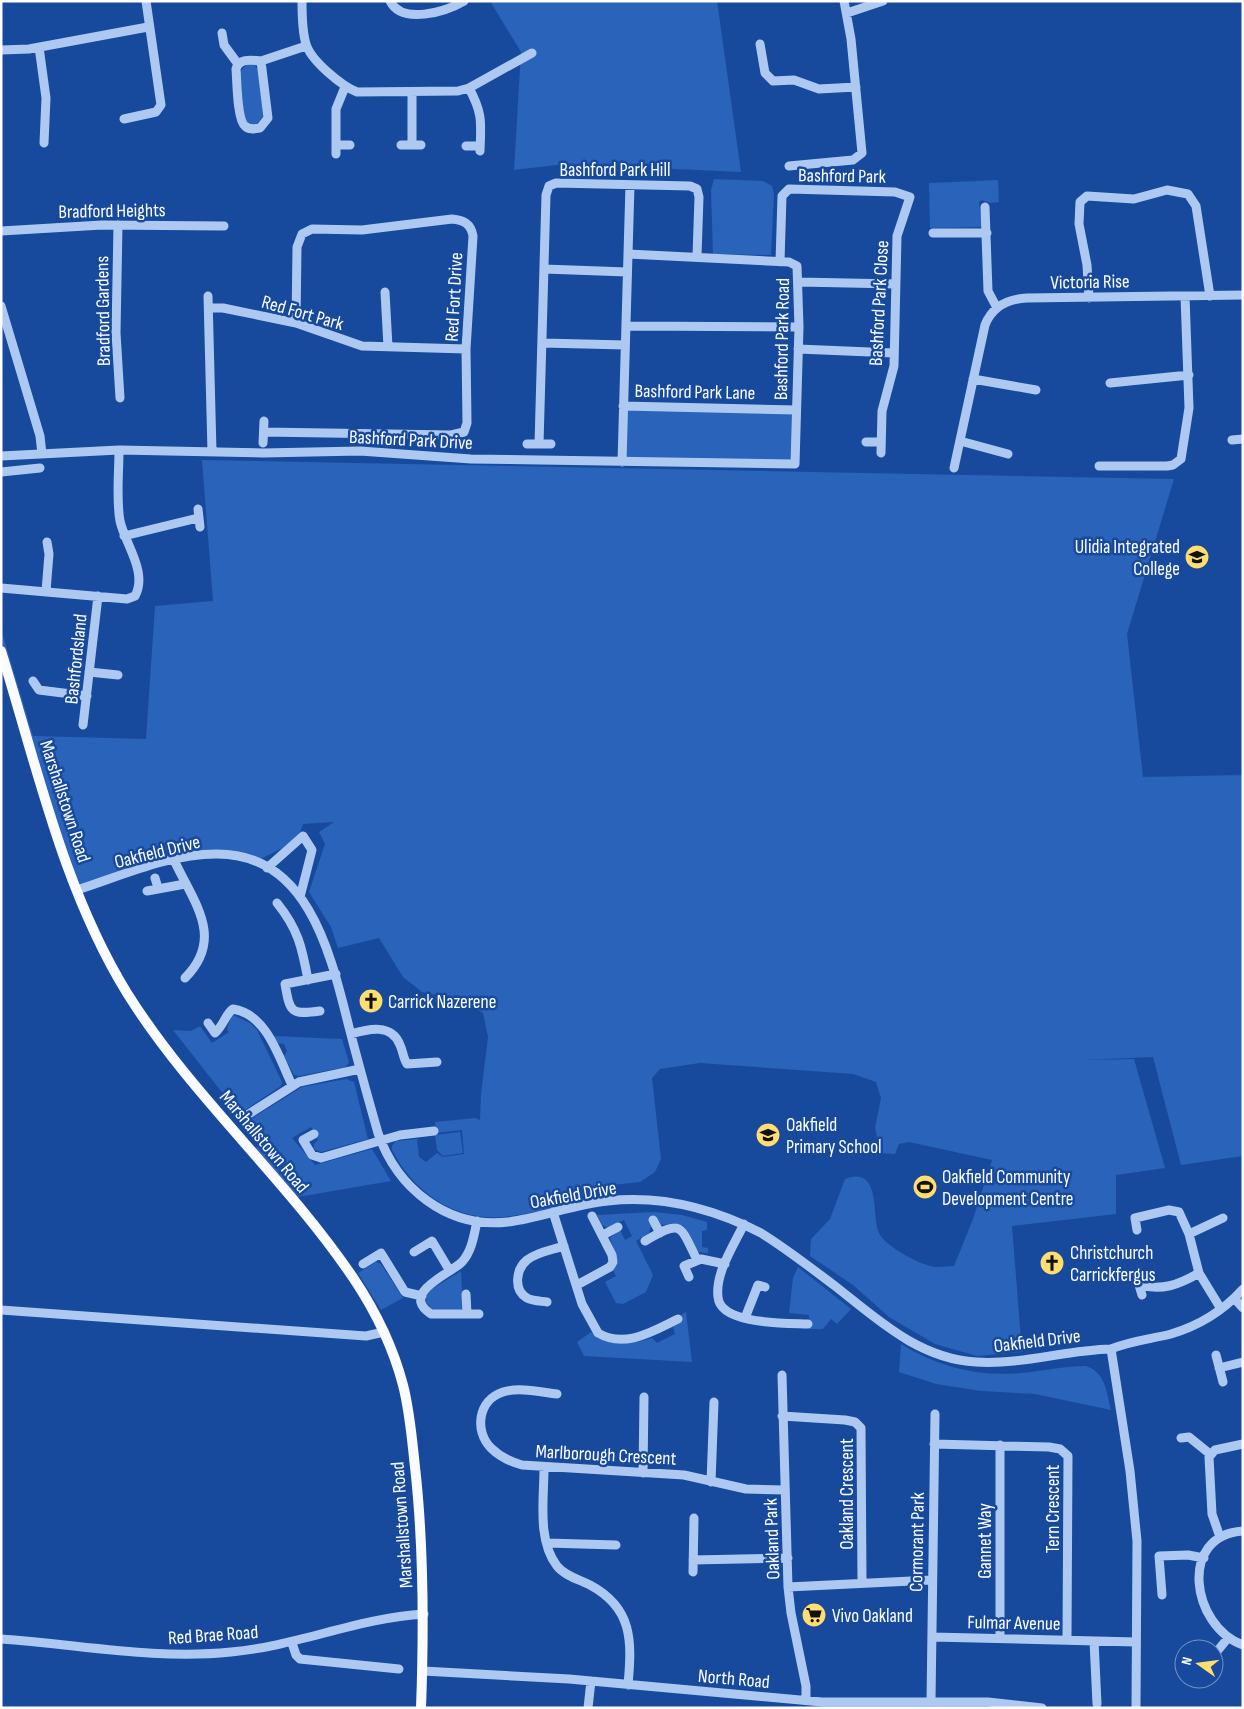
<svg xmlns="http://www.w3.org/2000/svg" width="1244" height="1709" viewBox="0 0 1244 1709" font-family="'Sofia Sans Condensed',sans-serif">
  <style>
    .green { fill: #2a63ba }
    .lines { fill: none; stroke-linecap: round; stroke-linejoin: round }
    .minor { stroke: #adc9f2; stroke-width: 9 }
    .major { stroke: #f9fbff; stroke-width: 10 }
    .labels { text-anchor: middle; stroke-width: 5; stroke-linejoin: round; paint-order: stroke }
    .street-label { font-size: 19px; fill: #fff; stroke: #174a9c }
    .poi-label { font-size: 19px; fill: #fff; stroke: #174a9c; text-anchor: start }
  </style>
  <rect width="100%" height="100%" fill="#174a9c"/>
  <path class="green" d="M 490,1 L 717,1 L 741,172 L 565,164 L 514,170 L 521,52 Z
    M 247,64 L 254,65 L 259,70 L 263,116 L 256,125 L 248,123 L 244,118 L 240,72 Z
    M 714,179 L 763,181 L 772,186 L 774,194 L 771,255 L 713,254 L 711,190 Z
    M 998,180 L 999,202 L 990,203 L 982,200 L 979,202 L 982,227 L 930,228 L 929,183 Z
    M 623,406 L 796,410 L 795,464 L 622,462 Z
    M 202,460 L 1174,479 L 1127,634 L 1143,777 L 1243,775 L 1243,1156 L 1181,1165 L 1153,1057 L 1084,1060 L 1134,1059 L 1165,1168 L 1116,1175 L 1116,1214 L 1012,1226 L 1022,1352 L 977,1356 L 935,1344 L 889,1317 L 853,1285 L 810,1256 L 811,1239 L 830,1219 L 845,1179 C 882,1165 871,1216 879,1233 C 886,1247 916,1262 930,1266 C 937,1268 946,1266 954,1266 L 973,1219 L 992,1160 L 909,1142 L 899,1144 L 895,1154 L 860,1152 L 859,1147 L 878,1141 L 875,1128 L 881,1098 L 876,1082 L 853,1074 L 700,1063 L 660,1069 L 652,1078 L 661,1159 L 655,1172 L 640,1182 L 586,1188 L 589,1202 C 560,1204 532,1215 502,1217 C 454,1221 413,1191 392,1150 L 392,1146 L 396,1141 L 417,1139 L 419,1157 L 426,1162 L 437,1153 L 443,1157 L 464,1154 L 462,1130 L 436,1133 L 435,1122 L 475,1118 L 480,1120 L 481,1094 L 488,1037 L 483,1013 L 463,1001 L 422,992 L 403,977 L 379,938 L 338,948 L 331,927 L 309,892 L 325,844 L 319,832 L 334,822 L 303,824 L 297,841 L 254,862 L 216,854 L 136,871 L 77,890 L 1,638 L 1,629 L 33,736 L 146,739 L 155,606 L 213,601 Z
    M 233,1015 L 250,1023 L 257,1030 L 282,1082 L 281,1086 L 239,1114 L 173,1030 L 191,1031 L 200,1026 L 212,1043 L 229,1032 L 227,1030 L 231,1016 Z
    M 273,1036 L 342,1039 L 349,1062 L 346,1067 L 299,1076 L 294,1075 L 284,1056 L 287,1051 L 284,1044 L 278,1043 Z
    M 346,1079 L 354,1082 L 368,1139 L 321,1152 L 314,1149 L 314,1144 L 318,1140 L 311,1127 L 292,1138 L 315,1165 L 372,1149 L 391,1181 L 298,1197 L 256,1148 L 264,1141 L 251,1121 L 251,1119 L 302,1087 Z
    M 460,1132 L 463,1153 L 443,1156 L 437,1150 L 435,1135 Z
    M 654,1212 L 682,1215 L 707,1222 L 707,1230 L 702,1231 L 702,1247 L 708,1248 L 708,1253 L 698,1252 L 684,1226 L 675,1223 L 662,1225 L 654,1217 L 648,1221 L 651,1226 L 649,1233 L 636,1241 L 653,1275 L 646,1292 L 623,1304 L 616,1303 L 605,1282 L 616,1276 L 613,1270 L 618,1262 L 610,1238 L 620,1230 L 625,1240 L 632,1236 L 624,1220 L 607,1228 L 602,1225 L 597,1215 Z
    M 376,1262 L 381,1264 L 403,1298 L 381,1310 L 358,1273 Z
    M 798,1267 L 851,1309 L 837,1324 L 831,1319 L 823,1329 L 809,1329 L 809,1315 L 789,1313 L 793,1278 Z
    M 461,1271 L 463,1308 L 460,1310 L 432,1310 L 426,1302 L 427,1292 Z
    M 686,1312 L 692,1362 L 584,1356 L 577,1342 L 591,1332 C 610,1348 630,1345 652,1338 L 657,1343 L 675,1334 L 673,1327 L 679,1316 Z
    M 901,1344 C 938,1367 977,1377 1021,1373 C 1043,1371 1064,1366 1086,1366 C 1106,1373 1106,1391 1111,1410 L 1035,1394 L 981,1391 L 936,1384 L 899,1372 Z"/>
  <g class="lines">
    <path class="minor" d="M 302,1 C 302,15 302,31 306,44 C 311,61 342,86 357,92 L 458,91 L 469,88 L 532,53
      M 390,1 C 402,25 445,12 464,1
      M 847,13 L 883,1
      M 222,33 L 224,45 L 238,64
      M 760,44 L 765,73 L 773,81 L 794,80 L 819,89 L 856,87
      M 39,47 L 46,98 L 44,143
      M 1,50 L 29,49 L 148,27
      M 261,61 C 251,60 239,58 236,69 C 237,80 237,120 245,126 C 249,130 254,129 260,128 L 268,118 L 261,61 L 306,46
      M 469,88 C 483,114 481,122 480,151
      M 412,92 L 412,145
      M 124,119 L 156,112 L 161,105 L 146,1
      M 336,145 L 350,145
      M 401,145 L 421,145
      M 466,146 L 480,146
      M 336,154 L 336,109 L 345,87
      M 789,166 L 853,160 L 862,153 L 851,39 L 844,1
      M 985,207 L 988,291 L 997,308
      M 118,225 L 116,333 L 120,398
      M 1,231 L 102,225 L 224,226
      M 933,233 L 987,233
      M 780,262 L 782,196 L 789,189 L 895,192 L 910,197 L 897,236 L 894,366 L 882,411 L 881,453
      M 544,269 L 627,272
      M 799,282 L 896,284
      M 385,292 L 388,347
      M 208,296 L 212,452
      M 1089,298 L 1087,265 L 1079,224 L 1080,202 L 1087,196 L 1134,199 L 1167,190 L 1188,194 L 1196,206 L 1210,296
      M 1,306 L 40,436 L 42,454
      M 209,308 L 223,308 L 296,323 L 362,346 L 466,349
      M 626,326 L 799,327
      M 543,343 L 625,345
      M 798,349 L 894,353
      M 973,379 L 1036,390
      M 1110,383 L 1189,375
      M 623,406 L 796,410
      M 264,432 L 451,435 L 464,432 L 467,423 L 466,349 L 473,236 C 471,224 464,220 452,219 L 362,230 L 312,229 L 302,234 L 297,247 L 296,323
      M 1232,440 L 1243,439
      M 960,441 L 1008,454
      M 866,442 L 881,442
      M 263,443 L 264,421
      M 527,444 L 551,444
      M 539,444 L 546,195 L 549,186 L 556,183 L 690,186 L 697,189 L 699,197 L 697,256
      M 1,456 L 119,450 L 263,453 L 360,451 L 471,459 L 795,464 L 799,327 L 797,266 L 789,262 L 628,254
      M 622,462 L 630,185
      M 1099,466 L 1167,466 L 1173,465 L 1181,459 L 1189,408 L 1185,296
      M 954,468 L 985,325 C 992,307 1008,299 1027,298 L 1243,295
      M 1,472 L 40,468
      M 198,509 L 200,527
      M 124,536 L 198,518
      M 1,588 L 127,599 L 135,596 C 148,572 125,544 120,521 C 116,499 119,473 119,450
      M 46,591 L 49,554 L 47,542
      M 89,672 L 118,675
      M 33,681 L 39,690 L 87,696
      M 83,725 L 98,596
      M 174,860 C 194,903 225,938 185,978
      M 267,868 L 303,836 L 312,850 L 300,897
      M 155,878 L 158,888
      M 77,890 C 121,876 169,854 216,854 C 309,853 331,956 349,1027 C 358,1062 368,1098 378,1133 C 397,1188 447,1229 508,1222 C 541,1218 574,1204 608,1201 C 662,1195 714,1209 761,1233 C 787,1249 811,1268 835,1286 C 877,1319 919,1359 976,1362 C 1022,1365 1065,1350 1111,1349 L 1130,1471 L 1137,1541 L 1136,1708
      M 147,891 L 185,884
      M 277,903 C 298,929 302,947 308,980
      M 320,1011 C 290,1015 290,1012 285,984 L 336,974
      M 208,1023 L 215,1033 C 224,1025 226,1013 233,1009 C 267,1014 279,1058 292,1085
      M 351,1034 C 368,1029 392,1023 400,1045 C 403,1051 403,1058 407,1064 L 437,1062
      M 251,1129 L 244,1117 L 299,1082 L 360,1069
      M 314,1134 L 303,1140 L 312,1155 L 321,1158 L 400,1135 L 434,1131
      M 553,1212 L 582,1304 L 598,1333 C 625,1349 653,1331 678,1319
      M 653,1220 L 660,1233
      M 477,1221 C 474,1235 472,1251 462,1262 C 450,1274 399,1293 431,1314 L 479,1314
      M 744,1224 C 734,1245 715,1273 718,1297 C 720,1325 787,1323 808,1324
      M 1137,1230 L 1135,1218 L 1169,1210 L 1179,1212 L 1189,1234 L 1199,1273 L 1221,1309
      M 1189,1234 L 1223,1218
      M 603,1235 L 618,1227
      M 645,1241 C 682,1220 679,1223 697,1260
      M 414,1252 L 432,1241 L 450,1271
      M 363,1264 L 381,1253 L 405,1292 L 422,1296
      M 1137,1275 L 1139,1285 C 1162,1291 1178,1285 1199,1273
      M 689,1277 L 684,1266 L 701,1259 L 725,1264
      M 577,1285 L 610,1267 L 613,1262 L 612,1255 L 592,1216
      M 1139,1285 L 1142,1295
      M 466,1294 L 467,1314
      M 1234,1298 L 1243,1308
      M 547,1302 C 540,1301 533,1301 527,1298 C 513,1290 516,1269 527,1260 C 537,1252 552,1250 564,1246
      M 1,1310 L 366,1336 L 384,1332
      M 745,1318 L 758,1285 L 765,1287
      M 1111,1349 C 1130,1341 1151,1339 1171,1334 C 1198,1326 1224,1310 1243,1289
      M 1216,1355 L 1223,1382
      M 1219,1368 L 1243,1362
      M 782,1375 L 788,1587 L 791,1613 L 806,1686 L 806,1700
      M 557,1394 C 540,1392 519,1387 503,1392 C 478,1400 474,1431 491,1448 C 500,1457 511,1462 522,1465 L 684,1475 L 746,1489 L 785,1490
      M 782,1416 L 845,1420 L 855,1422 L 861,1428 L 862,1582
      M 1181,1438 L 1189,1437 L 1210,1454
      M 934,1444 L 1049,1447 L 1060,1449 L 1068,1456 L 1067,1639
      M 544,1468 C 544,1499 537,1540 557,1566 C 565,1576 580,1580 590,1585 C 633,1608 632,1641 628,1685
      M 643,1473 L 644,1397
      M 711,1482 L 714,1402
      M 1243,1531 C 1178,1535 1191,1626 1243,1645
      M 1220,1537 L 1212,1514 L 1209,1457 L 1215,1450 L 1243,1444
      M 547,1543 L 616,1545
      M 693,1560 L 788,1558
      M 693,1572 L 694,1518
      M 788,1587 L 932,1580
      M 1162,1595 L 1159,1556 L 1188,1555 L 1204,1558
      M 932,1637 L 1136,1642
      M 1000,1637 L 1000,1445
      M 1,1639 C 78,1644 154,1660 231,1652 C 297,1646 358,1618 424,1614
      M 1094,1641 L 1097,1704
      M 292,1643 L 296,1655 L 300,1659 L 399,1669
      M 1214,1655 L 1228,1638
      M 423,1671 L 569,1679 L 822,1702 L 988,1702 L 1042,1708
      M 931,1701 L 935,1414
      M 588,1708 L 591,1681"/>
    <path class="major" d="M 1,651 C 37,766 63,889 127,993 C 192,1097 286,1178 354,1279 C 376,1312 393,1347 403,1385 C 410,1412 412,1440 415,1467 C 424,1547 424,1627 421,1708"/>
  </g>
  <defs>
    <symbol id="university-disc" viewBox="-11 -11 22 22"><circle r="9.5" fill="#ffdd6f" stroke="#174a9c"/><path d="M0-5L7-2L0 1L-7-2ZM-4 1L0 2.5L4 1V4Q0 6-4 4Z" fill="#111"/></symbol>
    <symbol id="church-disc" viewBox="-11 -11 22 22"><circle r="9.5" fill="#ffdd6f" stroke="#174a9c"/><path d="M-1.2-6h2.4v3.5h3.3v2.4h-3.3V6h-2.4V-.1h-3.3v-2.4h3.3Z" fill="#111"/></symbol>
    <symbol id="school-disc" viewBox="-11 -11 22 22"><circle r="9.5" fill="#ffdd6f" stroke="#174a9c"/><path d="M0-5L7-2L0 1L-7-2ZM-4 1L0 2.5L4 1V4Q0 6-4 4Z" fill="#111"/></symbol>
    <symbol id="stadium-disc" viewBox="-11 -11 22 22"><circle r="9.5" fill="#ffdd6f" stroke="#174a9c"/><path d="M0-5a6.5 5 0 1 0 0 10a6.5 5 0 1 0 0-10ZM-3.5-1.8h7v3.6h-7Z" fill="#111"/></symbol>
    <symbol id="supermarket-disc" viewBox="-11 -11 22 22"><circle r="9.5" fill="#ffdd6f" stroke="#174a9c"/><path d="M-6-5.5h2.5l.6 2H6L4.5 2H-2.5L-4.4-4H-6ZM-1.5 3.2a1.3 1.3 0 1 0 .1 0ZM3 3.2a1.3 1.3 0 1 0 .1 0Z" fill="#111"/></symbol>
  </defs>
  <g fill-rule="evenodd">
    <use href="#university-disc" x="1183" y="543" width="28" height="28"/>
    <use href="#church-disc" x="357" y="987" width="28" height="28"/>
    <use href="#school-disc" x="754" y="1121" width="28" height="28"/>
    <use href="#stadium-disc" x="911" y="1173" width="28" height="28"/>
    <use href="#church-disc" x="1038" y="1249" width="28" height="28"/>
    <use href="#supermarket-disc" x="800" y="1601" width="28" height="28"/>
  </g>
  <g class="labels">
    <g class="street-label">
      <text x="615" y="176">Bashford Park Hill</text>
      <text transform="translate(842 175) rotate(1)" y="7">Bashford Park</text>
      <text transform="translate(112 210) rotate(-1)" y="7">Bradford Heights</text>
      <text transform="translate(1090 281) rotate(-1)" y="7">Victoria Rise</text>
      <text transform="translate(453 297) rotate(-87)" y="7">Red Fort Drive</text>
      <text transform="translate(878 303) rotate(-87)" y="7">Bashford Park Close</text>
      <text transform="translate(102 311) rotate(-91)" y="7">Bradford Gardens</text>
      <text transform="translate(303 312) rotate(16)" y="7">Red Fort Park</text>
      <text transform="translate(781 339) rotate(-89)" y="7">Bashford Park Road</text>
      <text transform="translate(695 391) rotate(1)" y="7">Bashford Park Lane</text>
      <text transform="translate(411 439) rotate(3)" y="7">Bashford Park Drive</text>
      <text transform="translate(75 659) rotate(-84)" y="7">Bashfordsland</text>
      <text transform="translate(66 801) rotate(72)" y="7">Marshallstown Road</text>
      <text transform="translate(157 851) rotate(-14)" y="7">Oakfield Drive</text>
      <text transform="translate(265 1141) rotate(50)" y="7">Marshallstown Road</text>
      <text transform="translate(573 1194) rotate(-10)" y="7">Oakfield Drive</text>
      <text transform="translate(1037 1340) rotate(-7)" y="7">Oakfield Drive</text>
      <text transform="translate(606 1454) rotate(3)" y="7">Marlborough Crescent</text>
      <text transform="translate(846 1494) rotate(-90)" y="7">Oakland Crescent</text>
      <text transform="translate(1052 1509) rotate(-90)" y="7">Tern Crescent</text>
      <text transform="translate(401 1525) rotate(-94)" y="7">Marshallstown Road</text>
      <text transform="translate(771 1539) rotate(-92)" y="7">Oakland Park</text>
      <text transform="translate(984 1541) rotate(-90)" y="7">Gannet Way</text>
      <text transform="translate(916 1542) rotate(-89)" y="7">Cormorant Park</text>
      <text transform="translate(1014 1622) rotate(1)" y="7">Fulmar Avenue</text>
      <text transform="translate(213 1634) rotate(-4)" y="7">Red Brae Road</text>
      <text transform="translate(734 1678) rotate(5)" y="7">North Road</text>
    </g>
    <g class="poi-label">
      <text x="1180" y="553" text-anchor="end">Ulidia Integrated<tspan x="1180" dy="22">College</tspan></text>
      <text x="388" y="1008">Carrick Nazerene</text>
      <text x="786" y="1131">Oakfield<tspan x="786" dy="22">Primary School</tspan></text>
      <text x="942" y="1183">Oakfield Community<tspan x="942" dy="22">Development Centre</tspan></text>
      <text x="1070" y="1259">Christchurch<tspan x="1070" dy="22">Carrickfergus</tspan></text>
      <text x="832" y="1622">Vivo Oakland</text>
    </g>
  </g>
  <rect width="1244" height="1709" fill="none" stroke="#ffffff" stroke-width="5"/>
  <g transform="translate(1199 1664) rotate(284)"><circle r="24" fill="#174a9c" stroke="#7492c4"/>
  <path d="M0-4L9 19L0 12L-9 19Z" fill="#ffdd6f"/>
  <text y="-8" font-size="14" font-weight="bold" text-anchor="middle" fill="#ffffff">N</text>
  </g>
</svg>
